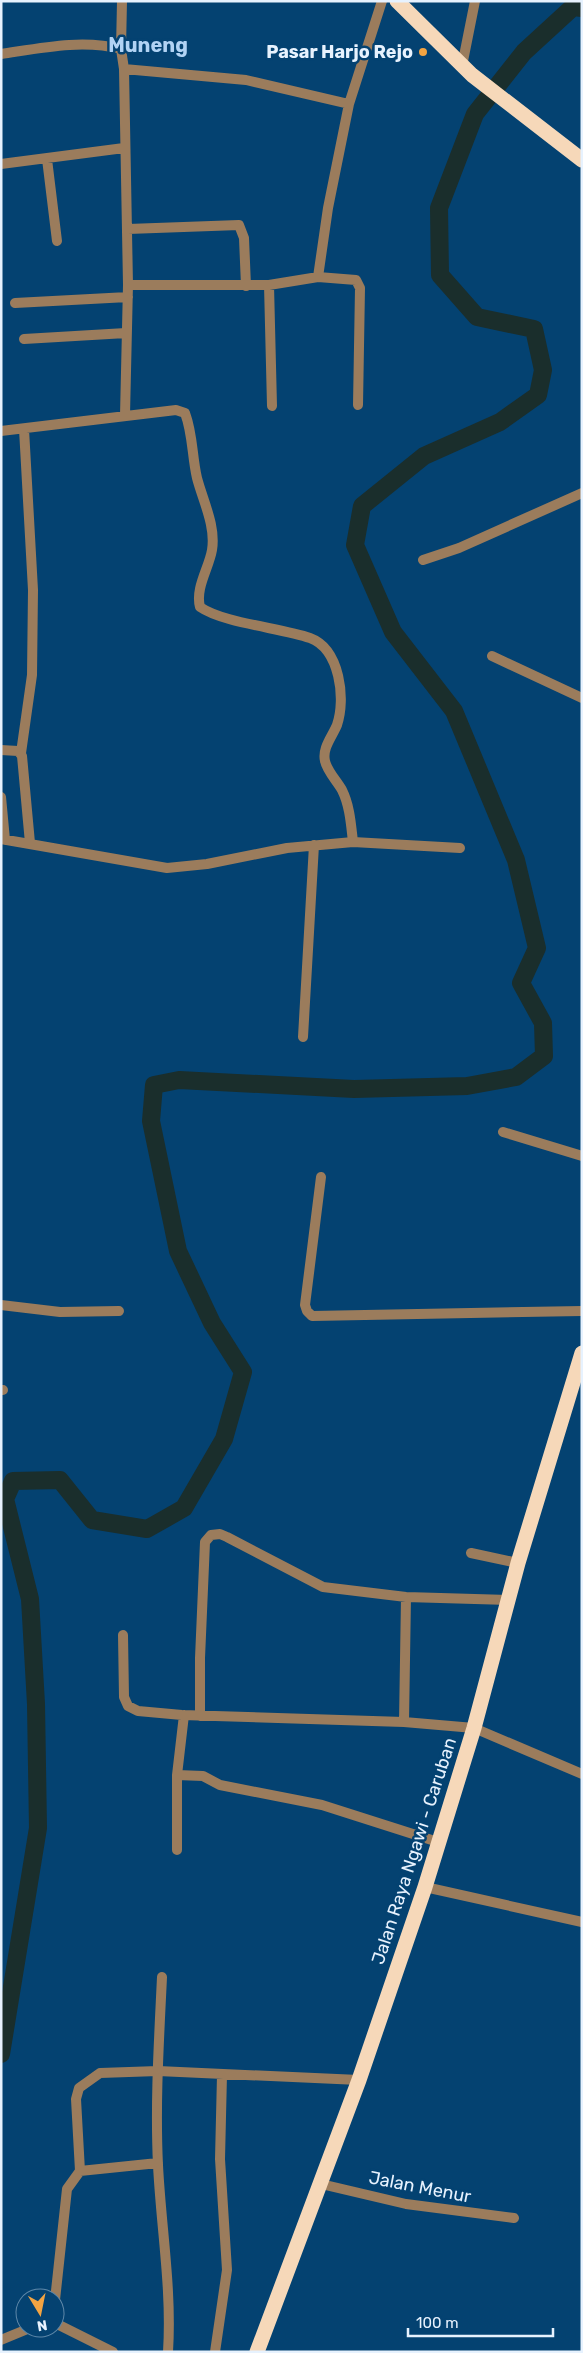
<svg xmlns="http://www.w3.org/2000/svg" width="583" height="2353" viewBox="0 0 583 2353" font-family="Rubik,sans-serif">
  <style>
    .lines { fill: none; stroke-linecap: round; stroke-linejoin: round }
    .river { stroke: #1a2e2c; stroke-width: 18 }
    .street { stroke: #9b7c5c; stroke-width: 10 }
    .highway { stroke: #f6d8b9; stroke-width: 15 }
    .poi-dot { fill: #f3a442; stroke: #044271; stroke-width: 2 }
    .labels { text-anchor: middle; stroke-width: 5; stroke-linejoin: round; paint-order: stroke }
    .poi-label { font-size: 18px; font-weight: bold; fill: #e7f2fe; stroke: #044271; text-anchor: end }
    .street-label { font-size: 18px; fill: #e7f2fe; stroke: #044271 }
    .quarter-label { font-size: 20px; font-weight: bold; fill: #b1d3f4; stroke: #044271 }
  </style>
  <rect width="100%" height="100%" fill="#044271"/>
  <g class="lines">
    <path class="river" d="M 1,2054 L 38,1828 L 36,1704 L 30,1599 L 5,1499 L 13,1481 L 60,1480 L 92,1520 L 147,1529 L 184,1508 L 224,1439 L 243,1372 L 212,1323 L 178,1251 L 151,1121 L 154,1085 L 179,1080 L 354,1089 L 467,1086 L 516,1077 L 544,1056 L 543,1023 L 521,983 L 537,948 L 516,860 L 454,711 L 393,632 L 355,545 L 362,506 L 424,456 L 500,422 L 538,395 L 543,370 L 534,329 L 477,317 L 440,275 L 439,208 L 475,114 L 524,52 L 573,7 L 582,8"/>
    <path class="street" d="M 122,1 L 121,49 L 124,69 L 128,285 L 125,415
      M 1,54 C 41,48 82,39 121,49
      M 462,66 L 475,1
      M 124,69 L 246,80 L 349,104
      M 47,159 L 57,241
      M 1,164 L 124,148
      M 128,229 L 239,225 L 244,238 L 246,286
      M 318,277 L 328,208 L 349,104 L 382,1
      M 128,285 L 269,285 L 318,277 L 356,280 L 360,288 L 358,405
      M 269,285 L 272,406
      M 15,303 L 128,297
      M 24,339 L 126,333
      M 1,431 L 176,410 L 185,413 C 193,434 192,457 197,478 C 203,501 216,526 212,550 C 209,568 195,588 200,607 C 223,623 281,628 310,638 C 340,649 346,699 337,725 C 332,737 322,748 325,761 C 327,771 337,781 342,790 C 350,806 351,825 353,842
      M 423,560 L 459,548 L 582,493
      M 492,656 L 582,698
      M 1,750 L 18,751 L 22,756 L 30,843
      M 21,753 L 32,675 L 33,590 L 24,429
      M 1,797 L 5,840
      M 1,839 L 167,868 L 207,864 L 287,848 L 353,842 L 460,848
      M 303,1037 L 314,845
      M 503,1132 L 582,1156
      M 321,1177 L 305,1305 L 307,1311 L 312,1316 L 582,1311
      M 1,1305 L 60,1312 L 119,1311
      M 1,1390 L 3,1390
      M 471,1553 L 518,1563
      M 123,1635 L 124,1697 L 128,1706 L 138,1711 L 182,1715 L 404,1722 L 474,1728 L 582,1774
      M 200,1716 L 200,1658 L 205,1542 L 211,1535 L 220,1534 L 227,1537 L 323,1587 L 406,1597 L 509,1600
      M 404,1722 L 406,1597
      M 177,1775 L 203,1776 L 220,1785 L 322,1805 L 438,1842
      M 177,1850 L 177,1775 L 184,1715
      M 425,1887 L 582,1922
      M 162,1977 C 159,2040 155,2103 158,2165 C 161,2227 172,2289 168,2352
      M 80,2171 L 158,2163
      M 321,2184 L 406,2204 L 514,2218
      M 55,2300 L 67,2189 L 80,2171 L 76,2099 L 79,2088 L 100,2073 L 158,2071 L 359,2080
      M 55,2323 L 113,2352
      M 1,2340 L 30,2328
      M 215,2352 L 227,2270 L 220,2159 L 222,2075"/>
    <path class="highway" d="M 397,1 L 472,75 L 582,160
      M 257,2352 L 359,2080 L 425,1887 L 474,1728 L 518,1563 L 582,1353"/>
  </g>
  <circle class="poi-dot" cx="423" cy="52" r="5"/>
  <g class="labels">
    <g class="poi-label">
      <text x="413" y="58">Pasar Harjo Rejo</text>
    </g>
    <g class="street-label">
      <text transform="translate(414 1851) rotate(-72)" y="6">Jalan Raya Ngawi - Caruban</text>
      <text transform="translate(420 2187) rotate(11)" y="6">Jalan Menur</text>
    </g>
    <g class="quarter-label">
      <text x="148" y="52">Muneng</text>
    </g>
  </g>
  <rect width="583" height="2353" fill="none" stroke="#e7f2fe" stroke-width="5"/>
  <g transform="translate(40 2313) rotate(170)"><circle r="24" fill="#044271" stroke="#5f88a9"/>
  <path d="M0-4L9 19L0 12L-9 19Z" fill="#f3a442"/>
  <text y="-8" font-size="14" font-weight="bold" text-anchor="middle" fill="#e7f2fe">N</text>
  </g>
  <path d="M408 2328v8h145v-8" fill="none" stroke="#e7f2fe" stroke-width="2.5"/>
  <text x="416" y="2328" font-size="15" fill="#e7f2fe" stroke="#044271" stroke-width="4" paint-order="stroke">100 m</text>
</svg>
